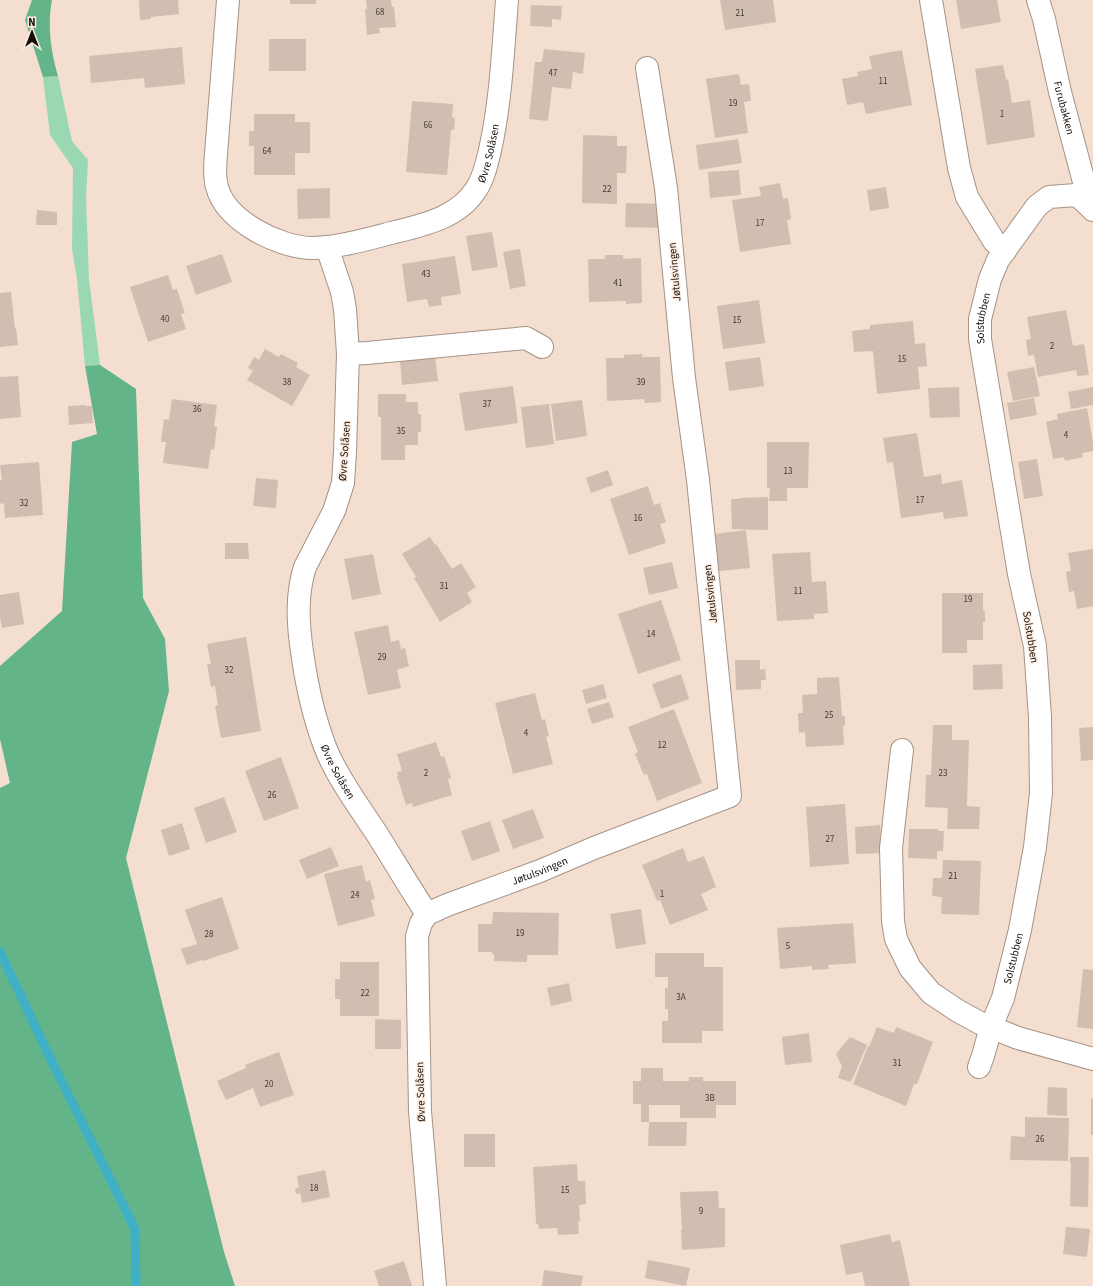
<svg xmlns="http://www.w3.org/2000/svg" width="1093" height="1286" viewBox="0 0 1093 1286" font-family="'Source Sans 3',sans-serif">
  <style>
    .green { fill: #9ad8b3 }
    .forest { fill: #63b488 }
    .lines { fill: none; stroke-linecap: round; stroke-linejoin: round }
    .stream { stroke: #3fb0c6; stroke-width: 9 }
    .building { fill: #d2beb1 }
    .minor-casing { stroke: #a59386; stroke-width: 24 }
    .minor { stroke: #fff; stroke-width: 22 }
    .labels { text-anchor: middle; stroke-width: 3; stroke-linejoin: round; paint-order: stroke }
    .number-label { font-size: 9px; fill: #443a33 }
    .street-label { font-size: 11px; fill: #140e09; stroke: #fdece1 }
  </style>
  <rect width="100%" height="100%" fill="#f3ded0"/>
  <path class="green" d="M 58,76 L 72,141 L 88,160 L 86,198 L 89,280 L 100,365 L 85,366 L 77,279 L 72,249 L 73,168 L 50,135 L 43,77 Z"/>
  <path class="forest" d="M 32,0 L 52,0 C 47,25 51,52 58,76 L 43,77 L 25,20 Z
    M 100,365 L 136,389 L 143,598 L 165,639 L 169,691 L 126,858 L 224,1252 L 235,1286 L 0,1286 L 0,788 L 10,783 L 0,739 L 0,666 L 62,611 L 72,442 L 97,434 L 85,366 Z"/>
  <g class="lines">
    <path class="stream" d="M 0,952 L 53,1064 L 135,1229 L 136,1286"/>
  </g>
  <path class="building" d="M 139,0 L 178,0 L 179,14 L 151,17 L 151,19 L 140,20 Z
    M 290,0 L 316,0 L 316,4 L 290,4 Z
    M 366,0 L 391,0 L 392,7 L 394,7 L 396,27 L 379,28 L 380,33 L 367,35 L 365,9 L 367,9 Z
    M 720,0 L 773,0 L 776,22 L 725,30 Z
    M 956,0 L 997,0 L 1001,22 L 961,29 Z
    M 531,5 L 562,6 L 561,20 L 552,19 L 552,27 L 530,26 Z
    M 269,39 L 306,39 L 306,71 L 269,71 Z
    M 182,47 L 185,84 L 145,88 L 144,78 L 91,83 L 89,56 Z
    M 544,49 L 585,53 L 583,74 L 573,72 L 571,89 L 552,87 L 548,121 L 529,119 L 535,62 L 542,62 Z
    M 902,50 L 912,105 L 866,114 L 863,102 L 847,105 L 842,79 L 858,76 L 857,72 L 872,69 L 869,56 Z
    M 1003,65 L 1006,80 L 1008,79 L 1012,103 L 1030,100 L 1035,137 L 987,145 L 975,69 Z
    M 739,74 L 741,85 L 749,84 L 751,101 L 744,102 L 748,133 L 715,138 L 706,79 Z
    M 412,101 L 453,104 L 452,117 L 455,118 L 454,130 L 451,130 L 447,175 L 406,172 Z
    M 254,114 L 295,114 L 295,122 L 310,122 L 310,153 L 295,153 L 295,175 L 254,175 L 254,146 L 249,146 L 249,131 L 254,131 Z
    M 583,135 L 617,136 L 617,146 L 627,146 L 626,173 L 617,173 L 617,204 L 582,203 Z
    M 738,139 L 742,163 L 699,170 L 696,145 Z
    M 739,170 L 741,195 L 710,198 L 708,172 Z
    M 780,183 L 783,199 L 788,198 L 791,219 L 787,220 L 791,244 L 740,252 L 732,200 L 761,196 L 759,187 Z
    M 886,187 L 889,208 L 870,211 L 867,190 Z
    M 330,188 L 330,218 L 298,219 L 297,189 Z
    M 626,203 L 664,204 L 663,228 L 625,227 Z
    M 37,210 L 57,212 L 57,225 L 36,225 Z
    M 492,232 L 498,267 L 472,271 L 466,236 Z
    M 520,249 L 526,286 L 510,289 L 503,252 Z
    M 222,254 L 232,282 L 196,295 L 186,266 Z
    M 605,255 L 623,255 L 623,259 L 641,258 L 642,303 L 626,304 L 626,301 L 589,302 L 588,259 L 605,259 Z
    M 455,256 L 461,294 L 441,297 L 442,305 L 429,307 L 427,299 L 407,302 L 402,264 Z
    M 168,275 L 173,290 L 177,289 L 185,313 L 181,314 L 186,329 L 148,342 L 130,287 Z
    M 11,292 L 15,329 L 16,328 L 18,345 L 0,347 L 0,293 Z
    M 759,300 L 765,343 L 723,349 L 717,306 Z
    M 1066,310 L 1073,346 L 1084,344 L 1089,375 L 1077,376 L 1076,370 L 1038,377 L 1034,355 L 1028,356 L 1026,340 L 1031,339 L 1027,317 Z
    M 913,321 L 915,344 L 925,343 L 927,366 L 918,367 L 920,389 L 877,394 L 873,351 L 854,352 L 852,331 L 870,329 L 870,325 Z
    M 265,349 L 279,357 L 281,354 L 298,363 L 296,367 L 310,375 L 292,406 L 247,380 L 253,371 L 248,368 L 254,357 L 259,360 Z
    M 642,354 L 642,357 L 660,357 L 661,402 L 645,403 L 644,399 L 607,401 L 606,358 L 624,358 L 624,355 Z
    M 435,356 L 438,381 L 402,385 L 400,360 Z
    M 760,357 L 764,386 L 729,391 L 725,362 Z
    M 1034,367 L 1040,396 L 1013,401 L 1007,372 Z
    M 18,376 L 21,417 L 0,419 L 0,377 Z
    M 513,386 L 518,423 L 465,431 L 459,393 Z
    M 959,387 L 960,417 L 930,418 L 928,388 Z
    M 1093,387 L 1093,405 L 1071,409 L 1068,392 Z
    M 378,394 L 406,394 L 406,402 L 418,402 L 418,414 L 421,414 L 421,432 L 418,432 L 418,445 L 405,445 L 405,460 L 381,460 L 381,417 L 378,417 Z
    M 1034,398 L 1037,415 L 1010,420 L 1007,403 Z
    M 172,399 L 217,405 L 214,426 L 217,427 L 214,450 L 211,449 L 208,469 L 163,463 L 166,442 L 161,442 L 164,419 L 169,420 Z
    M 582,400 L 587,436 L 556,441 L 551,404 Z
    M 549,404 L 554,444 L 526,448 L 521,407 Z
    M 85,405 L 85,406 L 92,406 L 93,423 L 69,425 L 68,406 Z
    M 1087,408 L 1093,442 L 1093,451 L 1082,453 L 1083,457 L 1065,461 L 1064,457 L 1053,459 L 1046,422 L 1058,419 L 1057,414 Z
    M 917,433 L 924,477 L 941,474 L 942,484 L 962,480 L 968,516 L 944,519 L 943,512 L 901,518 L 893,462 L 887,463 L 883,438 Z
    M 767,442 L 809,442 L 808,488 L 787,488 L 787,501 L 769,501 L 770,488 L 767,488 Z
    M 1037,459 L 1043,496 L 1024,499 L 1018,462 Z
    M 39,462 L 43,515 L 5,518 L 4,503 L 0,504 L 0,480 L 2,480 L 0,465 Z
    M 608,470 L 613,485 L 591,493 L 586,478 Z
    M 256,478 L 278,480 L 276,508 L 253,506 Z
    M 648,486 L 654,505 L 660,503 L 666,522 L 660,524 L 666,543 L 629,555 L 610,499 Z
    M 768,497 L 768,530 L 732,529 L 731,499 L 739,499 L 739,498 Z
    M 746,530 L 750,568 L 719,571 L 715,534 Z
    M 430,537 L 435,545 L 436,544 L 452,569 L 461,563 L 476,587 L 467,593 L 472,602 L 440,622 L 414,578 L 416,577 L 402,554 Z
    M 225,543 L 248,543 L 249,559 L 225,559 Z
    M 1093,549 L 1093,606 L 1077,609 L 1074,591 L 1069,592 L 1066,572 L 1071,571 L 1068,553 Z
    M 810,552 L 812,582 L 826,581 L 828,613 L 814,614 L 814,619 L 777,621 L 772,554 Z
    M 373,554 L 381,594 L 352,600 L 344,559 Z
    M 672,562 L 678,588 L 649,595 L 643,568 Z
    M 19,592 L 24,624 L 2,628 L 0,617 L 0,595 Z
    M 942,593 L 983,593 L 983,611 L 985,611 L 985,622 L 983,622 L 983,640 L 967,640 L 967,653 L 942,653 Z
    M 661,600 L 681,660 L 638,674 L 618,614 Z
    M 388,625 L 391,642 L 399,640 L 401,649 L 405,648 L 409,666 L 397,670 L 401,688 L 368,695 L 354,632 Z
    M 246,637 L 261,731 L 221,738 L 215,706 L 218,705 L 215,686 L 211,687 L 207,664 L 211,664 L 207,644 Z
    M 735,660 L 760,660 L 760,670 L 765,669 L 766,680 L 761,680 L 761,689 L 736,690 Z
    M 1002,664 L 1003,689 L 973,690 L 973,665 Z
    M 681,674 L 689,699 L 661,709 L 652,684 Z
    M 839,677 L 842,716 L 845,716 L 845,726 L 843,726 L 844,745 L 806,747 L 805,732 L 799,733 L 798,713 L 803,713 L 802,695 L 817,694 L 817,678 Z
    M 603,684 L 607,698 L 586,704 L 582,690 Z
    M 535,693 L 542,720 L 545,719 L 549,736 L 546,737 L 553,764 L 513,774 L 495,703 Z
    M 609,702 L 614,717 L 592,724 L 587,709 Z
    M 674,709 L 702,783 L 657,801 L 647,774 L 644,775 L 635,754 L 638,752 L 628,727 Z
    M 933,725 L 952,725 L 952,740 L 969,740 L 967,806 L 980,807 L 979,829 L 947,829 L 948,808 L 925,807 L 926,775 L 931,775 Z
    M 1093,727 L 1093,760 L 1081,761 L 1079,728 Z
    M 436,742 L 441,757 L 444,756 L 451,778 L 448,779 L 452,795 L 413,807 L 412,803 L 406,805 L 397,776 L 398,776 L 397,772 L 402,771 L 397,754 Z
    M 281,757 L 299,808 L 264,821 L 245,771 Z
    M 224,797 L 237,832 L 206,843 L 194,808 Z
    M 845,804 L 849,864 L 810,867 L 806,807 Z
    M 533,809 L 544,838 L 513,849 L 502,820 Z
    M 490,821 L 500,851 L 472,861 L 461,831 Z
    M 182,823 L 190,849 L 169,856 L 161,830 Z
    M 880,825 L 881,853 L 856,854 L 855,827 Z
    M 909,829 L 938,829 L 938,831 L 944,831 L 943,851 L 937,851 L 937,859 L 908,858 Z
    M 331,847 L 339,866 L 307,879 L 299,860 Z
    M 683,848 L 688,862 L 704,856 L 716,887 L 701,894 L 708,910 L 670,925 L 660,900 L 657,901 L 642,865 Z
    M 943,860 L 981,861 L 979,915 L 941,914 L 942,897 L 932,896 L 933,878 L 942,878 Z
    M 362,865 L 366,882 L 370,880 L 375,899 L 371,900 L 375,916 L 338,926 L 324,874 Z
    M 222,897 L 239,949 L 203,961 L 202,960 L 187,965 L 181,949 L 197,944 L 185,910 Z
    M 641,909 L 646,944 L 616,949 L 610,914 Z
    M 493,912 L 559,913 L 558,955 L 527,955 L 527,962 L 494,961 L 494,954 L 492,954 L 492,952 L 478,952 L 478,924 L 492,924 Z
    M 853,923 L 856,963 L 828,965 L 829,969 L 812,970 L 812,966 L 780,969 L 777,928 Z
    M 655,953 L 704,953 L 704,967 L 723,967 L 723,1031 L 702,1031 L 702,1043 L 662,1043 L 662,1021 L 668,1021 L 668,1009 L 665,1009 L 665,988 L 668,988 L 668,977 L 655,977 Z
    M 340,962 L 379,962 L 379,1016 L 340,1016 L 340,999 L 335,999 L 335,979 L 340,979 Z
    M 1083,969 L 1093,970 L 1093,1029 L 1077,1027 Z
    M 569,983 L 572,1001 L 551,1006 L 547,988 Z
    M 375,1019 L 401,1020 L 401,1049 L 375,1049 Z
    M 877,1027 L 894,1033 L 896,1027 L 933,1042 L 917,1084 L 914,1084 L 906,1106 L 853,1084 L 868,1046 L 869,1047 Z
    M 809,1033 L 812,1062 L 785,1065 L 782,1037 Z
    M 850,1037 L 867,1045 L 851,1082 L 838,1078 L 842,1066 L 836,1054 Z
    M 279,1052 L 294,1095 L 260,1107 L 253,1088 L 226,1100 L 217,1081 L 246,1068 L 245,1065 Z
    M 641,1068 L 663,1068 L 663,1081 L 689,1081 L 689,1077 L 703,1077 L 703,1081 L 736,1081 L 736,1105 L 716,1105 L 716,1118 L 680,1118 L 680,1105 L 649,1105 L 649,1122 L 687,1122 L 686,1146 L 648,1146 L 649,1122 L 641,1122 L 641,1104 L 633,1104 L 633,1081 L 641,1081 Z
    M 1048,1087 L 1067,1088 L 1067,1116 L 1047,1115 Z
    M 1091,1099 L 1093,1099 L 1093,1135 L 1091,1135 Z
    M 1025,1117 L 1069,1118 L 1068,1161 L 1010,1160 L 1011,1136 L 1025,1137 Z
    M 464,1134 L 495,1134 L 495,1167 L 464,1167 Z
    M 1070,1157 L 1089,1157 L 1088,1207 L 1070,1206 L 1071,1163 L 1070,1163 Z
    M 577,1164 L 578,1181 L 585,1181 L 586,1204 L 579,1205 L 580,1221 L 578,1221 L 579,1234 L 558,1235 L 557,1228 L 539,1229 L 538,1224 L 536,1224 L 533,1167 Z
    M 325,1170 L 330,1197 L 302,1203 L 300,1193 L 296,1194 L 295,1188 L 299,1188 L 297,1176 Z
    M 718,1191 L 719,1208 L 725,1208 L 725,1247 L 682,1250 L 681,1230 L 682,1230 L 680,1192 Z
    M 1066,1227 L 1090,1229 L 1087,1257 L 1063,1254 Z
    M 890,1234 L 892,1242 L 900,1240 L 910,1286 L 865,1286 L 862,1272 L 846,1275 L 840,1245 Z
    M 648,1260 L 690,1268 L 686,1286 L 645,1278 Z
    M 404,1261 L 412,1286 L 379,1286 L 374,1271 Z
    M 544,1270 L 583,1276 L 581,1286 L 542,1286 Z"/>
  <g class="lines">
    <defs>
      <g id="minor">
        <path id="s1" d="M 228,0 L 216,154 C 215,165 214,177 217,187 C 226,221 278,247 311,248 C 336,248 368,239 391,233 C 423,225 459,218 477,188 C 484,177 487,163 490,150 C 501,101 503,50 507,0"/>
        <path d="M 931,0 L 959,168 L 967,197 L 994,241 L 1005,251"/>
        <path id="s2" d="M 1038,0 L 1044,19 L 1060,92 L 1088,197 L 1084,201"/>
        <path id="s3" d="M 327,247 L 342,292 L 345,309 L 348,354 L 345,452 L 343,483 L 334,511 L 305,567 C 296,595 298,624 302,652 C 307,687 314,721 328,754 C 341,783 360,808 377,834 C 394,861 410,888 427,914"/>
        <path d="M 348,354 L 367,353 L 526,338 L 542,347"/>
        <path d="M 902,750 L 891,848 L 893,921 L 896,939 L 910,968 L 931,993 L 958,1011 L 980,1023 L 1018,1038 L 1093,1059"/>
        <path id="s4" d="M 979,1067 L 983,1056 L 991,1027 L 1003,998 L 1020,930 L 1035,847 L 1041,793 L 1040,717 L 1035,646 L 1019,574 L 980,339 L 980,319 L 990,279 L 998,260 L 1037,206 L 1049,197 L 1076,195 L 1084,201 L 1093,210"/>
        <path id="s5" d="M 435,1286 L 420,1111 L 417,936 L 421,923 L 427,914 L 447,905 L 540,871 L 594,848 L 730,796 L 698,480 L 684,378 L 666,188 L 647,68"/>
      </g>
    </defs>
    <use href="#minor" class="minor-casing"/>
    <use href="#minor" class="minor"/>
  </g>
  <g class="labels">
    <g class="number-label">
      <text x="380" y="15">68</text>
      <text x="740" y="16">21</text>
      <text x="553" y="76">47</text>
      <text x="883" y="84">11</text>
      <text x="733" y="106">19</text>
      <text x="1002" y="117">1</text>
      <text x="428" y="128">66</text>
      <text x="267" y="154">64</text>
      <text x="607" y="192">22</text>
      <text x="760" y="226">17</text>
      <text x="426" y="277">43</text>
      <text x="618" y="286">41</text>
      <text x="165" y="322">40</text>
      <text x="737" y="323">15</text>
      <text x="1052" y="349">2</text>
      <text x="902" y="362">15</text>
      <text x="287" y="385">38</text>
      <text x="641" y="385">39</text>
      <text x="487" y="407">37</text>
      <text x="197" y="412">36</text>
      <text x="401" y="434">35</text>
      <text x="1066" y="438">4</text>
      <text x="788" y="474">13</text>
      <text x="920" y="503">17</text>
      <text x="24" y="506">32</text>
      <text x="638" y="521">16</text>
      <text x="444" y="589">31</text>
      <text x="798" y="594">11</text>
      <text x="968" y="602">19</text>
      <text x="651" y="637">14</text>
      <text x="382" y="660">29</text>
      <text x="229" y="673">32</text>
      <text x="829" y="718">25</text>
      <text x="526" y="736">4</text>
      <text x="662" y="748">12</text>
      <text x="426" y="776">2</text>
      <text x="943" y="776">23</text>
      <text x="272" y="798">26</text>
      <text x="830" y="842">27</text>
      <text x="953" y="879">21</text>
      <text x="662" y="897">1</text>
      <text x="355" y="898">24</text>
      <text x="520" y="936">19</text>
      <text x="209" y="937">28</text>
      <text x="788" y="949">5</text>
      <text x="365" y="996">22</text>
      <text x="681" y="1000">3A</text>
      <text x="897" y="1066">31</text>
      <text x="269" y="1087">20</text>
      <text x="710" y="1101">3B</text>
      <text x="1040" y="1142">26</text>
      <text x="314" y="1191">18</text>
      <text x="565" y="1193">15</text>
      <text x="701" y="1214">9</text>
    </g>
    <g class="street-label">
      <text dy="4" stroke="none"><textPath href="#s2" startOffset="111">Furubakken</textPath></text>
      <text dy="4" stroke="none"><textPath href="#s1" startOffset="524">Øvre Solåsen</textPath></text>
      <text transform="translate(674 272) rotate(-95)" y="4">Jøtulsvingen</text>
      <text dy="4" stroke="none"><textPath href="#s4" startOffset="762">Solstubben</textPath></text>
      <text transform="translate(344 451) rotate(-86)" y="4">Øvre Solåsen</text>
      <text transform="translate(710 594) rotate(-96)" y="4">Jøtulsvingen</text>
      <text transform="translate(1031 637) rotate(81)" y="4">Solstubben</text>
      <text dy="4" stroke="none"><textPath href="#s3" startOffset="543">Øvre Solåsen</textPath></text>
      <text dy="4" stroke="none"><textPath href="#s5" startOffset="496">Jøtulsvingen</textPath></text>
      <text dy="4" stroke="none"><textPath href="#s4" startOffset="114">Solstubben</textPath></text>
      <text transform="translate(420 1092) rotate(-92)" y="4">Øvre Solåsen</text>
    </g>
  </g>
  <g transform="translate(32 32)" stroke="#fdece1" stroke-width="3" paint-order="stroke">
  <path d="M0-3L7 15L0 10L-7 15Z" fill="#140e09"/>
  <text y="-6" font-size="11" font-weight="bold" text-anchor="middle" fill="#140e09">N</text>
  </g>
</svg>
